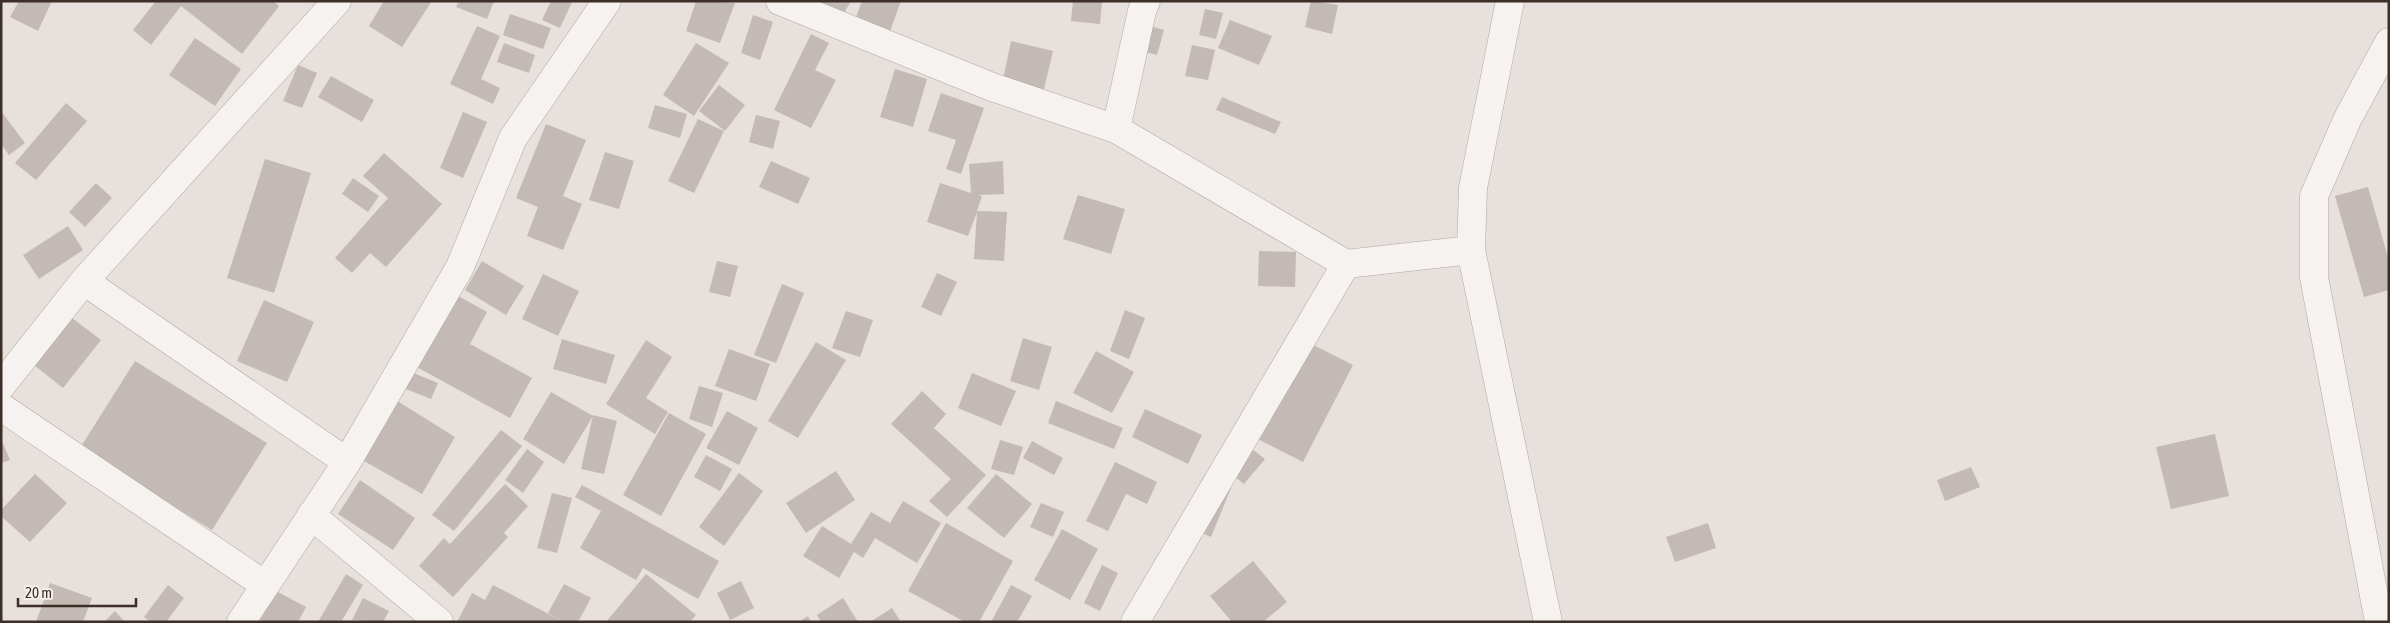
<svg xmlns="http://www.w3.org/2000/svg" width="2390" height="623" viewBox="0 0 2390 623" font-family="'Asap Condensed',sans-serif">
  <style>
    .building { fill: #c3b9b5 }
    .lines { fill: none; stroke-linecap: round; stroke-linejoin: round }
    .minor-casing { stroke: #b1a7a3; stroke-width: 29 }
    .minor { stroke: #f5f2f0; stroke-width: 28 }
  </style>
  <rect width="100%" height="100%" fill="#e7e0dd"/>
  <path class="building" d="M 19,1 L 52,1 L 38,31 L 10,17 Z
    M 156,1 L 273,1 L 279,6 L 242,54 L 181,6 L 151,45 L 133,30 Z
    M 384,1 L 432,1 L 402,47 L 369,26 Z
    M 459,1 L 494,1 L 487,19 L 456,7 Z
    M 551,1 L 572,2 L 560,28 L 542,20 Z
    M 696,1 L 735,3 L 720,43 L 686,31 Z
    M 805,1 L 851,1 L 840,20 Z
    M 862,1 L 901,1 L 888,37 L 853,25 Z
    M 1073,1 L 1102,1 L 1100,24 L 1071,21 Z
    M 1311,1 L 1338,5 L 1332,34 L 1305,27 Z
    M 1205,9 L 1223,13 L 1216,39 L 1199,35 Z
    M 510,14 L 551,28 L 543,49 L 503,35 Z
    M 753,15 L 773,22 L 760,60 L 741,53 Z
    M 1230,20 L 1272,36 L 1259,65 L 1218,48 Z
    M 1137,22 L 1164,30 L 1157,55 L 1130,48 Z
    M 477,26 L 500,36 L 481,79 L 500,88 L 493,104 L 450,84 Z
    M 811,34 L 829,43 L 815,70 L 836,80 L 811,128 L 774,110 Z
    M 195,38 L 241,69 L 215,106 L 169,75 Z
    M 1011,41 L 1053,51 L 1044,89 L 1003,80 Z
    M 504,43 L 535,55 L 529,73 L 497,62 Z
    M 696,43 L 729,63 L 694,116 L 663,95 Z
    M 1192,45 L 1215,50 L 1208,80 L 1185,76 Z
    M 298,65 L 317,73 L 302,108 L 283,101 Z
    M 895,69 L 927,79 L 913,127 L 880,117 Z
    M 331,76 L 374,100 L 362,122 L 318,97 Z
    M 719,85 L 745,105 L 725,131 L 699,111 Z
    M 941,93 L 984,108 L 961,174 L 946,169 L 956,140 L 928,131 Z
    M 1222,97 L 1281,122 L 1275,134 L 1216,110 Z
    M 66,103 L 87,121 L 36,180 L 15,163 Z
    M 655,105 L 687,114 L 680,138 L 648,128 Z
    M 1,111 L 25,143 L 9,155 L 1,144 Z
    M 463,112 L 487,122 L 463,178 L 440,168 Z
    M 756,115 L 780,121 L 773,149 L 749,142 Z
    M 698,119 L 724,131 L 694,193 L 668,181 Z
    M 546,124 L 586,140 L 563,196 L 582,204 L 563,250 L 527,236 L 538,207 L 516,198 Z
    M 605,152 L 634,161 L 619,209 L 589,200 Z
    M 384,153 L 442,204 L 386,267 L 370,253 L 352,273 L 335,258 L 388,198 L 363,176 Z
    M 265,159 L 311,173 L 274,293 L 227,278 Z
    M 771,161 L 810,178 L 798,204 L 759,187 Z
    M 1003,161 L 1004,194 L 978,195 L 982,196 L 977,211 L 1007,212 L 1004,261 L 974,259 L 977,212 L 968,236 L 927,222 L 940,183 L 971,193 L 969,164 Z
    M 353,178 L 379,196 L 368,212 L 342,194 Z
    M 96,183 L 112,198 L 85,227 L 69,212 Z
    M 2368,187 L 2389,261 L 2389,290 L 2364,297 L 2335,196 Z
    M 1078,195 L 1125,209 L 1111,254 L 1063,239 Z
    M 68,226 L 83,250 L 39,279 L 23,255 Z
    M 1259,251 L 1296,252 L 1295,287 L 1258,286 Z
    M 482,261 L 524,286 L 506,315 L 465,290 Z
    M 717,261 L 738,266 L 730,297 L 709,292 Z
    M 937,273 L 957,282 L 941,316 L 921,307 Z
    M 543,274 L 579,291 L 558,336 L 522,319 Z
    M 782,284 L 804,293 L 776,363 L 754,355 Z
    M 453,293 L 487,312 L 470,344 L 532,378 L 510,418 L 413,365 Z
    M 264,300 L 314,322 L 287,382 L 237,361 Z
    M 1125,310 L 1145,318 L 1129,359 L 1110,351 Z
    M 846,311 L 873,320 L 860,357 L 832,348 Z
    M 72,318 L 101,340 L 63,388 L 34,365 Z
    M 1294,335 L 1353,365 L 1303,462 L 1244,432 Z
    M 1023,338 L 1052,347 L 1039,390 L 1010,381 Z
    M 562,339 L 615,355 L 606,384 L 553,369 Z
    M 646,340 L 672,357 L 646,398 L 668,412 L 655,434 L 606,404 Z
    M 816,342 L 846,360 L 798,438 L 768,421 Z
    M 729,349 L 770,364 L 756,401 L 715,386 Z
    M 1096,351 L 1134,372 L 1112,413 L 1073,393 Z
    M 135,361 L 267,443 L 212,530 L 80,448 Z
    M 408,371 L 438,383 L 431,399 L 401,387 Z
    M 972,373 L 1016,391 L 1001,426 L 958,408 Z
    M 699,386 L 723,393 L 712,427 L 689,419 Z
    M 922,391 L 946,414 L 934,428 L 986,475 L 947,517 L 929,501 L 951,479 L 891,424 Z
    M 551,392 L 593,416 L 564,464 L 523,439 Z
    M 391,397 L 455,437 L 422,494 L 357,457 Z
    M 1056,401 L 1123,428 L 1114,449 L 1048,423 Z
    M 1145,409 L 1202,435 L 1188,464 L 1132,437 Z
    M 727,411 L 758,428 L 739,465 L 706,448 Z
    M 669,413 L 706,434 L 661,516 L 623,495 Z
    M 593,415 L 617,421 L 604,474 L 581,469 Z
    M 501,430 L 522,446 L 454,531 L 432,515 Z
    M 2215,434 L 2229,496 L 2171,509 L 2156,447 Z
    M 1238,438 L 1265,459 L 1244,484 L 1218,463 Z
    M 1,439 L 10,460 L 1,463 Z
    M 1000,440 L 1023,447 L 1014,475 L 991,469 Z
    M 1032,441 L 1063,458 L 1054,475 L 1023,458 Z
    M 527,449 L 544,462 L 523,493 L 505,480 Z
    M 706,455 L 732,469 L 720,491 L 694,477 Z
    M 1115,462 L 1157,482 L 1147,504 L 1126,494 L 1108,531 L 1086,521 Z
    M 1971,467 L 1980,487 L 1945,501 L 1937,480 Z
    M 836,471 L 855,500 L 806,533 L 786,503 Z
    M 739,473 L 763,491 L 724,546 L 699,527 Z
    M 35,474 L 67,503 L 30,542 L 1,516 L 1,510 Z
    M 996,474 L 1032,504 L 1004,538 L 967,508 Z
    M 1203,477 L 1231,488 L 1211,537 L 1183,525 Z
    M 360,480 L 415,518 L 393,550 L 338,514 Z
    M 505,484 L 528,506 L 504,533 L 508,537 L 453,597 L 419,566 L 444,538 L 450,544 Z
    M 582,485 L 719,561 L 698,599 L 643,568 L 636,580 L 580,548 L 601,511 L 575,497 Z
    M 552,493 L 572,498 L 557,553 L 537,548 Z
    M 903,501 L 941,523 L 917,563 L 875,538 L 863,558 L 854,552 L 839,578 L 803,556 L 822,526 L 851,544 L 871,512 L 890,523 Z
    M 1041,503 L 1064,512 L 1053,537 L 1030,527 Z
    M 946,523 L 1013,561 L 979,622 L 965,622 L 908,591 Z
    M 1708,523 L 1716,548 L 1675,562 L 1666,537 Z
    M 1062,529 L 1098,549 L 1070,600 L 1034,580 Z
    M 1253,561 L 1287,602 L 1263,622 L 1232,622 L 1210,596 Z
    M 1102,565 L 1118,573 L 1100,611 L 1084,603 Z
    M 346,574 L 363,585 L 341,622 L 318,622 Z
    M 646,574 L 696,615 L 690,622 L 606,622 Z
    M 741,581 L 754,608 L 730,620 L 717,593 Z
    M 50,583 L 92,598 L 83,622 L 36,622 Z
    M 564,584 L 591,598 L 578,622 L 564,622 L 548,613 Z
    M 168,585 L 184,598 L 166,622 L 151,622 L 144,617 Z
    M 493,585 L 564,622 L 457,622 L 472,593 L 485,600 Z
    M 1011,585 L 1032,596 L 1017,622 L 991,622 Z
    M 276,591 L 306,607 L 298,622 L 259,622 Z
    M 363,598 L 389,611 L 383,622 L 352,620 Z
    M 843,598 L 858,622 L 821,622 L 817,615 Z
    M 892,608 L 901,622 L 870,622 Z
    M 115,611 L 125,622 L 104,622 Z
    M 808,616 L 811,622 L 799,622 Z"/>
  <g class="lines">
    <defs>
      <path id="minor" d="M 780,1 L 992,87 L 1116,129 L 1346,264 L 1471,250
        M 1510,1 L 1473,188 L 1471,250 L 1548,622
        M 1116,129 L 1142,11 L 1146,1
        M 84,281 L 347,462
        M 1,386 L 84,281 L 337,1
        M 1,407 L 265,585
        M 311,515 L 439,622
        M 241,622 L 347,462 L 460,267 L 513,138 L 607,1
        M 1135,622 L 1346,264
        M 2379,622 L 2314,277 L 2314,196 L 2348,118 L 2389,42"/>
    </defs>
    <use href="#minor" class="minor-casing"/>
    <use href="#minor" class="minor"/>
  </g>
  <rect width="2390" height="623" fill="none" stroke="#3d2e27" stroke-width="5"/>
  <path d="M18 598v8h118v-8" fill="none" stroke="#3d2e27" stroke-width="2.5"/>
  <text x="25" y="598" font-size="15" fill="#3d2e27" stroke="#f4efec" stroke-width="4" paint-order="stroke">20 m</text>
</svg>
